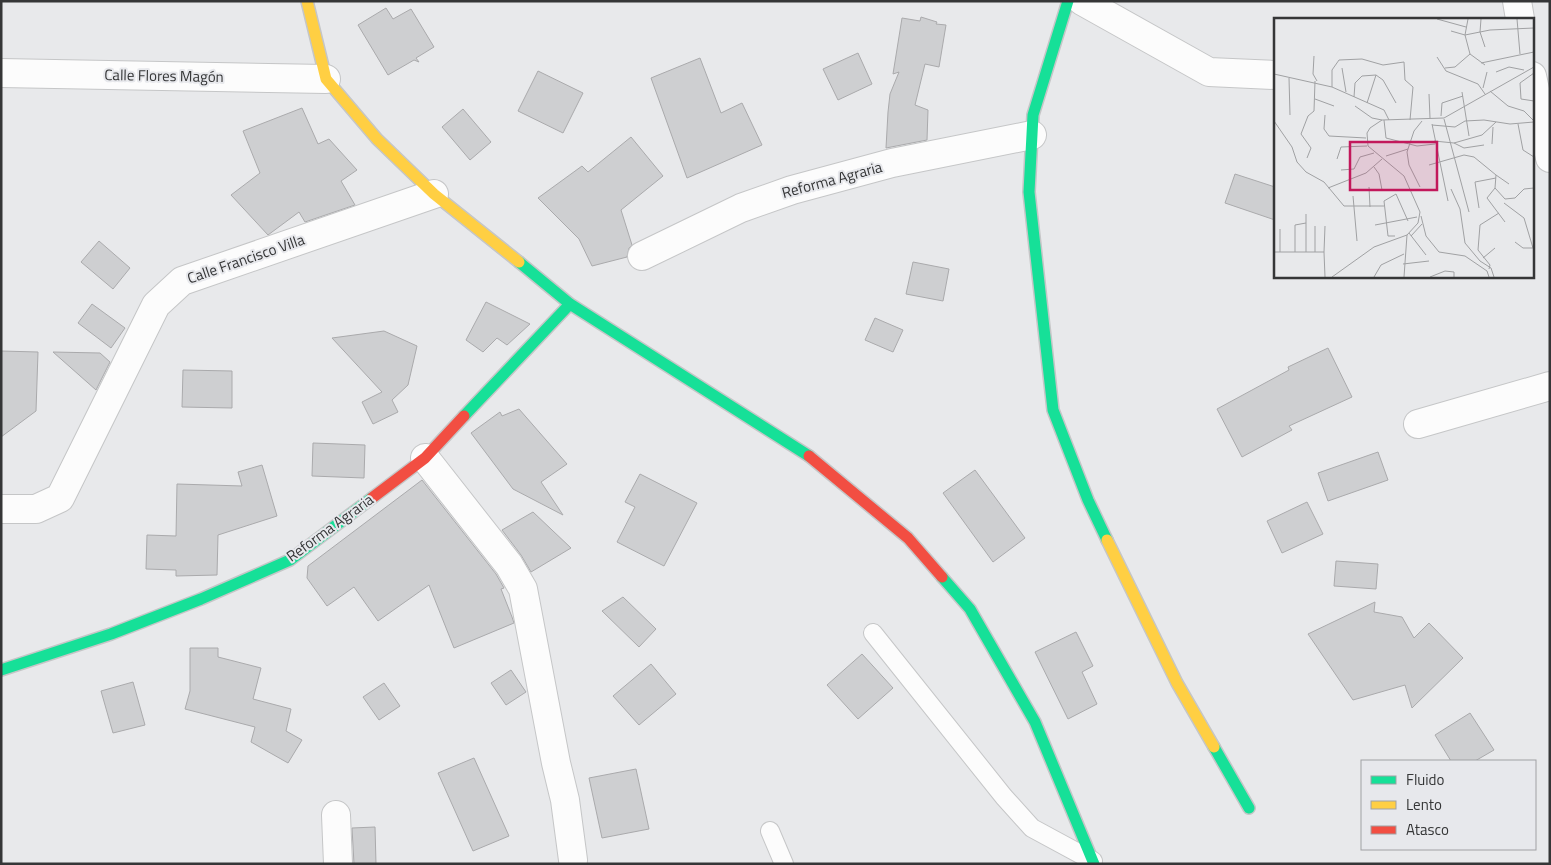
<svg xmlns="http://www.w3.org/2000/svg" width="1551" height="865" viewBox="0 0 1551 865" font-family="'Titillium Web',sans-serif">
  <style>
    .building { fill: #cecfd1; stroke: #aaaaac }
    .lines { fill: none; stroke-linecap: round; stroke-linejoin: round }
    .lane-casing { stroke: #c5c6c7; stroke-width: 20 }
    .street-casing { stroke: #c5c6c7; stroke-width: 30 }
    .fast-casing { stroke: #c5c6c7; stroke-width: 14 }
    .slow-casing { stroke: #c5c6c7; stroke-width: 14 }
    .jam-casing { stroke: #c5c6c7; stroke-width: 14 }
    .lane { stroke: #fcfcfc; stroke-width: 18 }
    .street { stroke: #fcfcfc; stroke-width: 28 }
    .fast { stroke: #16e098; stroke-width: 11 }
    .slow { stroke: #ffcf43; stroke-width: 11 }
    .jam { stroke: #f24e42; stroke-width: 11 }
    .labels { text-anchor: middle; stroke-width: 4; stroke-linejoin: round; paint-order: stroke }
    .street-label { font-size: 15px; fill: #353637; stroke: #e7e8ec }
    .inset-road { fill: none; stroke: #a0a1a3; stroke-width: 1 }
    .view { fill: #c2185b; fill-opacity: 0.15; stroke: #c2185b; stroke-width: 2.5 }
    .inset-edge { fill: none; stroke: #353637; stroke-width: 2.5 }
  </style>
  <rect width="100%" height="100%" fill="#e8e9eb"/>
  <path class="building" d="M 386,8 L 393,19 L 411,9 L 434,47 L 416,58 L 419,62 L 414,60 L 388,75 L 358,25 Z
    M 921,17 L 937,22 L 936,24 L 946,25 L 939,67 L 925,64 L 915,105 L 928,110 L 927,140 L 886,148 L 888,112 L 890,94 L 899,72 L 893,74 L 902,18 L 920,21 Z
    M 858,53 L 872,84 L 838,100 L 823,69 Z
    M 700,58 L 721,113 L 742,103 L 762,145 L 687,178 L 651,78 Z
    M 538,71 L 583,93 L 563,133 L 518,111 Z
    M 302,108 L 318,144 L 329,139 L 357,170 L 341,181 L 355,205 L 305,222 L 299,212 L 268,235 L 231,195 L 260,173 L 243,131 Z
    M 463,109 L 491,142 L 470,160 L 442,127 Z
    M 631,137 L 663,176 L 621,210 L 632,245 L 629,248 L 627,257 L 592,266 L 579,239 L 538,198 L 582,166 L 588,172 Z
    M 1235,174 L 1275,187 L 1275,220 L 1225,203 Z
    M 99,241 L 130,268 L 113,289 L 81,262 Z
    M 913,262 L 949,269 L 943,301 L 906,294 Z
    M 486,302 L 530,324 L 507,345 L 497,338 L 483,352 L 466,340 Z
    M 92,304 L 125,328 L 111,348 L 78,323 Z
    M 875,318 L 903,330 L 893,352 L 865,340 Z
    M 384,331 L 417,346 L 408,385 L 392,400 L 398,412 L 373,424 L 362,402 L 382,392 L 332,338 Z
    M 1328,348 L 1352,397 L 1289,426 L 1292,430 L 1242,457 L 1217,409 L 1289,370 L 1288,367 Z
    M 1,351 L 38,352 L 36,411 L 1,437 Z
    M 53,352 L 100,353 L 110,362 L 96,390 Z
    M 183,370 L 232,371 L 232,408 L 182,407 Z
    M 519,409 L 567,464 L 541,482 L 563,515 L 513,489 L 471,433 L 500,412 L 502,416 Z
    M 313,443 L 365,445 L 364,478 L 312,476 Z
    M 1378,452 L 1388,480 L 1328,501 L 1318,473 Z
    M 262,465 L 277,516 L 218,535 L 217,575 L 176,576 L 176,570 L 146,569 L 147,535 L 176,536 L 177,484 L 242,486 L 238,472 Z
    M 975,470 L 1025,538 L 993,562 L 943,493 Z
    M 640,474 L 697,503 L 664,566 L 617,542 L 635,507 L 625,502 Z
    M 422,480 L 496,574 L 504,588 L 501,589 L 512,617 L 514,623 L 454,648 L 429,585 L 378,621 L 354,587 L 327,606 L 307,578 L 308,566 Z
    M 1307,502 L 1323,534 L 1282,553 L 1267,521 Z
    M 533,512 L 571,548 L 531,572 L 521,555 L 502,530 Z
    M 1336,561 L 1378,564 L 1376,589 L 1334,586 Z
    M 623,597 L 656,629 L 639,647 L 602,611 Z
    M 1375,602 L 1374,612 L 1402,617 L 1414,638 L 1429,623 L 1463,658 L 1412,708 L 1405,685 L 1353,700 L 1308,634 Z
    M 1076,632 L 1093,666 L 1082,672 L 1097,704 L 1068,719 L 1035,652 Z
    M 190,648 L 218,648 L 218,657 L 261,668 L 253,699 L 291,709 L 286,731 L 302,740 L 288,763 L 251,742 L 255,727 L 185,709 L 190,691 Z
    M 862,654 L 893,688 L 858,719 L 827,685 Z
    M 651,664 L 676,694 L 639,725 L 613,696 Z
    M 511,670 L 526,692 L 506,705 L 491,683 Z
    M 133,682 L 145,725 L 113,733 L 101,691 Z
    M 384,683 L 400,706 L 379,720 L 363,697 Z
    M 1470,713 L 1494,750 L 1475,761 L 1451,761 L 1435,735 Z
    M 474,758 L 509,836 L 473,851 L 438,773 Z
    M 636,769 L 649,829 L 602,838 L 589,778 Z
    M 375,827 L 376,864 L 354,864 L 352,828 Z"/>
  <g class="lines">
    <defs>
      <path id="lane" d="M 873,633 L 1004,797 L 1032,828 L 1093,861
        M 770,831 L 784,864"/>
      <path id="street" d="M 1082,1 L 1209,72 L 1275,75
        M 1517,1 L 1520,19
        M 1,73 L 326,79
        M 1532,76 L 1550,158
        M 642,256 L 741,208 L 792,190 L 892,163 L 1032,135
        M 1418,424 L 1550,386
        M 425,458 L 509,565 L 523,589 L 556,763 L 565,800 L 573,860
        M 1,509 L 36,509 L 60,498 L 156,305 L 182,281 L 434,194
        M 336,815 L 338,864"/>
      <path id="fast" d="M 1068,1 L 1033,115 L 1029,192 L 1053,410 L 1088,500 L 1107,540
        M 519,262 L 570,304 L 809,456
        M 464,416 L 570,304
        M 942,577 L 970,609 L 1035,722 L 1094,864
        M 1,670 L 111,634 L 201,599 L 290,560 L 372,498
        M 1214,747 L 1249,808"/>
      <path id="slow" d="M 307,1 L 326,79 L 377,139 L 434,194 L 519,262
        M 1107,540 L 1177,683 L 1214,747"/>
      <path id="jam" d="M 809,456 L 908,538 L 942,577
        M 372,498 L 425,458 L 464,416"/>
    </defs>
    <use href="#lane" class="lane-casing"/>
    <use href="#street" class="street-casing"/>
    <use href="#fast" class="fast-casing"/>
    <use href="#slow" class="slow-casing"/>
    <use href="#jam" class="jam-casing"/>
    <use href="#lane" class="lane"/>
    <use href="#street" class="street"/>
    <use href="#fast" class="fast"/>
    <use href="#slow" class="slow"/>
    <use href="#jam" class="jam"/>
  </g>
  <g class="labels">
    <g class="street-label">
      <text transform="translate(164 76) rotate(1)" y="5">Calle Flores Magón</text>
      <text transform="translate(832 180) rotate(-15)" y="5">Reforma Agraria</text>
      <text transform="translate(246 259) rotate(-19)" y="5">Calle Francisco Villa</text>
      <text transform="translate(330 528) rotate(-36)" y="5">Reforma Agraria</text>
    </g>
  </g>
  <g transform="translate(1274 18)">
    <rect width="260" height="260" fill="#e8e9eb"/>
    <path class="inset-road" d="M 163,1 L 192,9M 194,1 L 191,17 L 196,36M 207,1 L 206,14 L 211,29M 243,1 L 246,36M 177,13 L 191,17 L 216,12 L 260,10M 40,38 L 39,56 L 43,63M 163,39 L 172,53 L 204,66 L 211,76M 207,45 L 260,34M 68,50 L 72,74M 171,50 L 181,49 L 196,36 L 211,47M 222,54 L 235,49 L 250,52M 260,55 L 246,65 L 247,81 L 260,83M 0,56 L 58,69 L 110,92 L 115,102M 102,57 L 109,62 L 122,85M 15,60 L 16,97M 58,69 L 58,52 L 65,42 L 88,41 L 109,47 L 130,44 L 131,62 L 139,69 L 136,102M 209,70 L 213,54M 216,73 L 234,88 L 250,93 L 260,103M 188,74 L 195,118M 155,76 L 156,100M 80,79 L 81,65 L 88,58 L 102,57M 41,81 L 60,88M 93,85 L 102,57M 81,88 L 98,100 L 108,102M 51,97 L 50,111 L 55,118 L 92,120M 167,98 L 168,85 L 189,78M 170,101 L 195,194M 110,102 L 112,120 L 143,128 L 161,126M 0,103 L 18,129 L 23,144 L 32,154 L 50,164 L 70,188 L 110,188M 158,106 L 174,183M 244,106 L 249,132 L 260,139M 158,107 L 181,109 L 191,103 L 210,102 L 236,106 L 260,104M 160,123 L 180,125 L 208,117 L 222,104M 180,125 L 190,130 L 210,127M 218,126 L 219,109M 112,138 L 134,131M 33,140 L 37,130 L 27,116 L 34,98 L 40,93 L 41,63M 63,141 L 67,129 L 93,128M 155,147 L 190,137 L 200,139 L 222,157 L 221,170 L 231,181M 100,149 L 105,156 L 108,172M 67,152 L 80,151 L 86,139 L 100,135M 222,157 L 235,166M 95,169 L 96,189M 146,169 L 135,147 L 133,134 L 140,113 L 148,103M 54,170 L 92,155 L 108,141M 221,170 L 213,180 L 231,204M 177,171 L 186,191 L 191,225 L 206,243 L 217,250 L 220,259M 79,178 L 83,223M 231,181 L 241,180 L 250,171 L 260,170M 230,185 L 250,200 L 259,230M 205,190 L 201,164 L 222,160M 32,196 L 32,234M 147,198 L 152,218 L 165,234 L 191,238 L 213,253 L 215,259M 101,207 L 143,199M 6,211 L 6,234M 135,215 L 152,237M 121,218 L 114,218 L 110,183 L 122,176 L 134,203M 137,218 L 148,206M 241,224 L 249,230 L 260,230M 0,234 L 50,234 L 51,259M 21,234 L 21,207 L 32,205M 41,234 L 41,208M 50,234 L 51,208M 209,240 L 221,230M 129,246 L 155,243M 215,251 L 216,247 L 204,232 L 206,207 L 225,195M 58,259 L 100,229 L 133,217 L 144,205 L 146,194 L 130,158 L 94,128 L 93,115 L 96,110 L 108,102 L 170,100 L 260,49M 100,259 L 107,247 L 130,236M 130,259 L 133,217M 156,259 L 171,253 L 180,254 L 180,259"/>
    <path class="view" d="M 76,124 L 163,124 L 163,172 L 76,172 Z"/>
    <rect width="260" height="260" class="inset-edge"/>
  </g>
  <rect width="1551" height="865" fill="none" stroke="#353637" stroke-width="5"/>
  <rect x="1361" y="760" width="175" height="90" fill="#e7e8ec" stroke="#a0a1a4"/>
  <rect x="1371" y="776" width="25" height="8" fill="#16e098" stroke="#a0a1a4"/>
  <text x="1406" y="785" font-size="15" fill="#353637">Fluido</text>
  <rect x="1371" y="801" width="25" height="8" fill="#ffcf43" stroke="#a0a1a4"/>
  <text x="1406" y="810" font-size="15" fill="#353637">Lento</text>
  <rect x="1371" y="826" width="25" height="8" fill="#f24e42" stroke="#a0a1a4"/>
  <text x="1406" y="835" font-size="15" fill="#353637">Atasco</text>
</svg>
